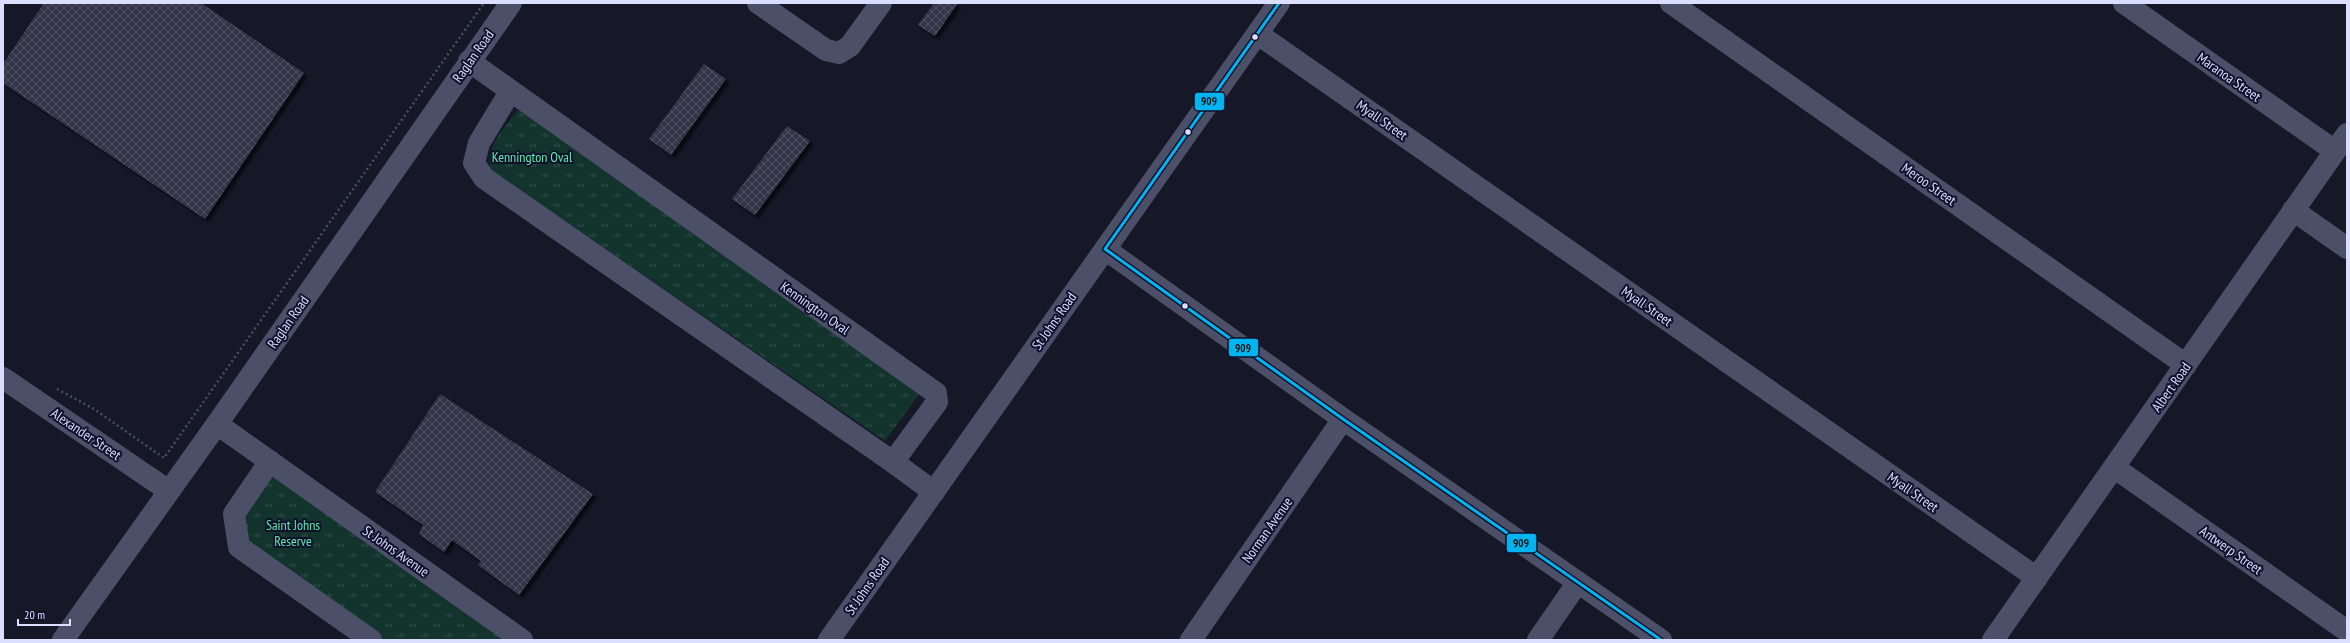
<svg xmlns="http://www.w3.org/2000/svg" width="2350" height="643" viewBox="0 0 2350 643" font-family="'PT Sans Narrow',sans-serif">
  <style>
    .park { fill: url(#park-tufts) }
    .building { fill: url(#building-cross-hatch); filter: url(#shadow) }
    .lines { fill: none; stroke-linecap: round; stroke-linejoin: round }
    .path { stroke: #41535e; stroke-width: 2.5; stroke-dasharray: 2 3; stroke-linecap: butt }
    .minor { stroke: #4b5068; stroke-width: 22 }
    .bus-1-casing { stroke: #10112d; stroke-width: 6 }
    .bus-1 { stroke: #00b5ef; stroke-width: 3 }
    .bus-dot { fill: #dbdfff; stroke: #10112d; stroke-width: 1.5 }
    .labels { text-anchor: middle; stroke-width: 4; stroke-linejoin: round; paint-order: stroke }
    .street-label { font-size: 14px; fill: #dbdfff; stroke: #10112d }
    .park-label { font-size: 14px; fill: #5ee9a8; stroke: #10112d }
    .line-badge { stroke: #10112d; stroke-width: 1.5 }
    .pale-badge-label { font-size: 11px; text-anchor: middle; font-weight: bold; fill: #111 }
  </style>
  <defs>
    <pattern id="park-tufts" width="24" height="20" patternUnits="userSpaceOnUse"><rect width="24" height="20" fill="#13332d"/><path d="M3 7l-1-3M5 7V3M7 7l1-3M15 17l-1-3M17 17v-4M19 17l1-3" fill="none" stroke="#35504c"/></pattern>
    <pattern id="building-cross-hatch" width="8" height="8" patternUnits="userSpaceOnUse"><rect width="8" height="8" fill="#343648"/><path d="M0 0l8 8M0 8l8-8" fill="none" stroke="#515363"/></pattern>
    <filter id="shadow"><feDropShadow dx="3.5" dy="3.5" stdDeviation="1" flood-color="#0009"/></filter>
  </defs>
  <rect width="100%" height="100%" fill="#161727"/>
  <path class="park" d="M 525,110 L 921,392 L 885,441 L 491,170 C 484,147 504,129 517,111 Z
    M 272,476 L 503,640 L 385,640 L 248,543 L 246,514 Z"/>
  <path class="building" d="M 44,3 L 201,3 L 304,73 L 205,219 L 3,83 L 3,64 Z
    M 934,3 L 958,3 L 935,36 L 918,25 Z
    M 704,64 L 726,79 L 671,155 L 649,139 Z
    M 787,126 L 810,141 L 755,215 L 732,199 Z
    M 440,394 L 593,494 L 519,595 L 478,565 L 481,561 L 452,540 L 444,552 L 419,534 L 423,525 L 375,492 Z"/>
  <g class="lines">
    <path class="path" d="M 57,389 L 94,409 L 164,458 L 484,3"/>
    <path class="minor" d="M 758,3 L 826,50 L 839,53 L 850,46 L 881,3
      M 1671,3 L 2186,365
      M 2124,3 L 2335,151
      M 1258,34 L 2037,578
      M 469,61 L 936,393 L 937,402 L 893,462
      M 510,92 L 479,143 L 474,163 L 484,178 L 893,462 L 934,492
      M 2293,210 L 2347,248
      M 1105,249 L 1343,419 L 1661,640
      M 3,378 L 169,491
      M 217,424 L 522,640
      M 270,461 L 234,514 L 239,547 L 371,640
      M 2115,468 L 2347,631
      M 63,640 L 217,424 L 511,3
      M 829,640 L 1279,3
      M 1191,640 L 1343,419
      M 1538,640 L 1578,582
      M 1993,640 L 2347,134"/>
    <defs>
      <path id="bus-1" d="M 1105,249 L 1343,419 L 1661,640
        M 1105,249 L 1279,3"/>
    </defs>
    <use href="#bus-1" class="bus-1-casing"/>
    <use href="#bus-1" class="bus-1"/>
  </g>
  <g class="bus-dot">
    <circle cx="1255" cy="37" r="3.5"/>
    <circle cx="1188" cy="132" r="3.5"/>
    <circle cx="1185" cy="306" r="3.5"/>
  </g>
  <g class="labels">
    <g class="street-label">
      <text transform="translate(473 56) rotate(-55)" y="5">Raglan Road</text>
      <text transform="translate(2229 77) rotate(35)" y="5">Maranoa Street</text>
      <text transform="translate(1382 120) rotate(35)" y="5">Myall Street</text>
      <text transform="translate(1929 184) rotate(35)" y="5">Meroo Street</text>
      <text transform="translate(1647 306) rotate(35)" y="5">Myall Street</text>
      <text transform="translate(815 308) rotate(35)" y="5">Kennington Oval</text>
      <text transform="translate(1054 321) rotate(-55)" y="5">St Johns Road</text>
      <text transform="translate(288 322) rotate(-55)" y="5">Raglan Road</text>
      <text transform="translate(2171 387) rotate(-55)" y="5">Albert Road</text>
      <text transform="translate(86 434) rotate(34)" y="5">Alexander Street</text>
      <text transform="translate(1913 492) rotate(35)" y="5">Myall Street</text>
      <text transform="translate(1267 530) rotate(-55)" y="5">Norman Avenue</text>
      <text transform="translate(2231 550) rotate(35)" y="5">Antwerp Street</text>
      <text transform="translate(396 551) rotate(35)" y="5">St Johns Avenue</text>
      <text transform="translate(867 586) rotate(-55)" y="5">St Johns Road</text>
    </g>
    <g class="park-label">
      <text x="532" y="162">Kennington Oval</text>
      <text x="293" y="530">Saint Johns<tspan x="293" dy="16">Reserve</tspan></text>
    </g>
  </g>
  <g class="line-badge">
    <rect x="1194" y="92" width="31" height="19" rx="4" fill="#00b5ef"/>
    <rect x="1228" y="338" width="31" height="19" rx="4" fill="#00b5ef"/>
    <rect x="1506" y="533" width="31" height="20" rx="4" fill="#00b5ef"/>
  </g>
  <g class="pale-badge-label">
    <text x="1209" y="105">909</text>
    <text x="1243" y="352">909</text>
    <text x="1521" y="547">909</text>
  </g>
  <rect width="2350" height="643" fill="none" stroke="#dbdfff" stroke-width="8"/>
  <path d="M18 619v6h52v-6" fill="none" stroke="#dbdfff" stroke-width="2"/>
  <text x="24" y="619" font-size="12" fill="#dbdfff" stroke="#10112d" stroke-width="3" paint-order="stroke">20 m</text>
</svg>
